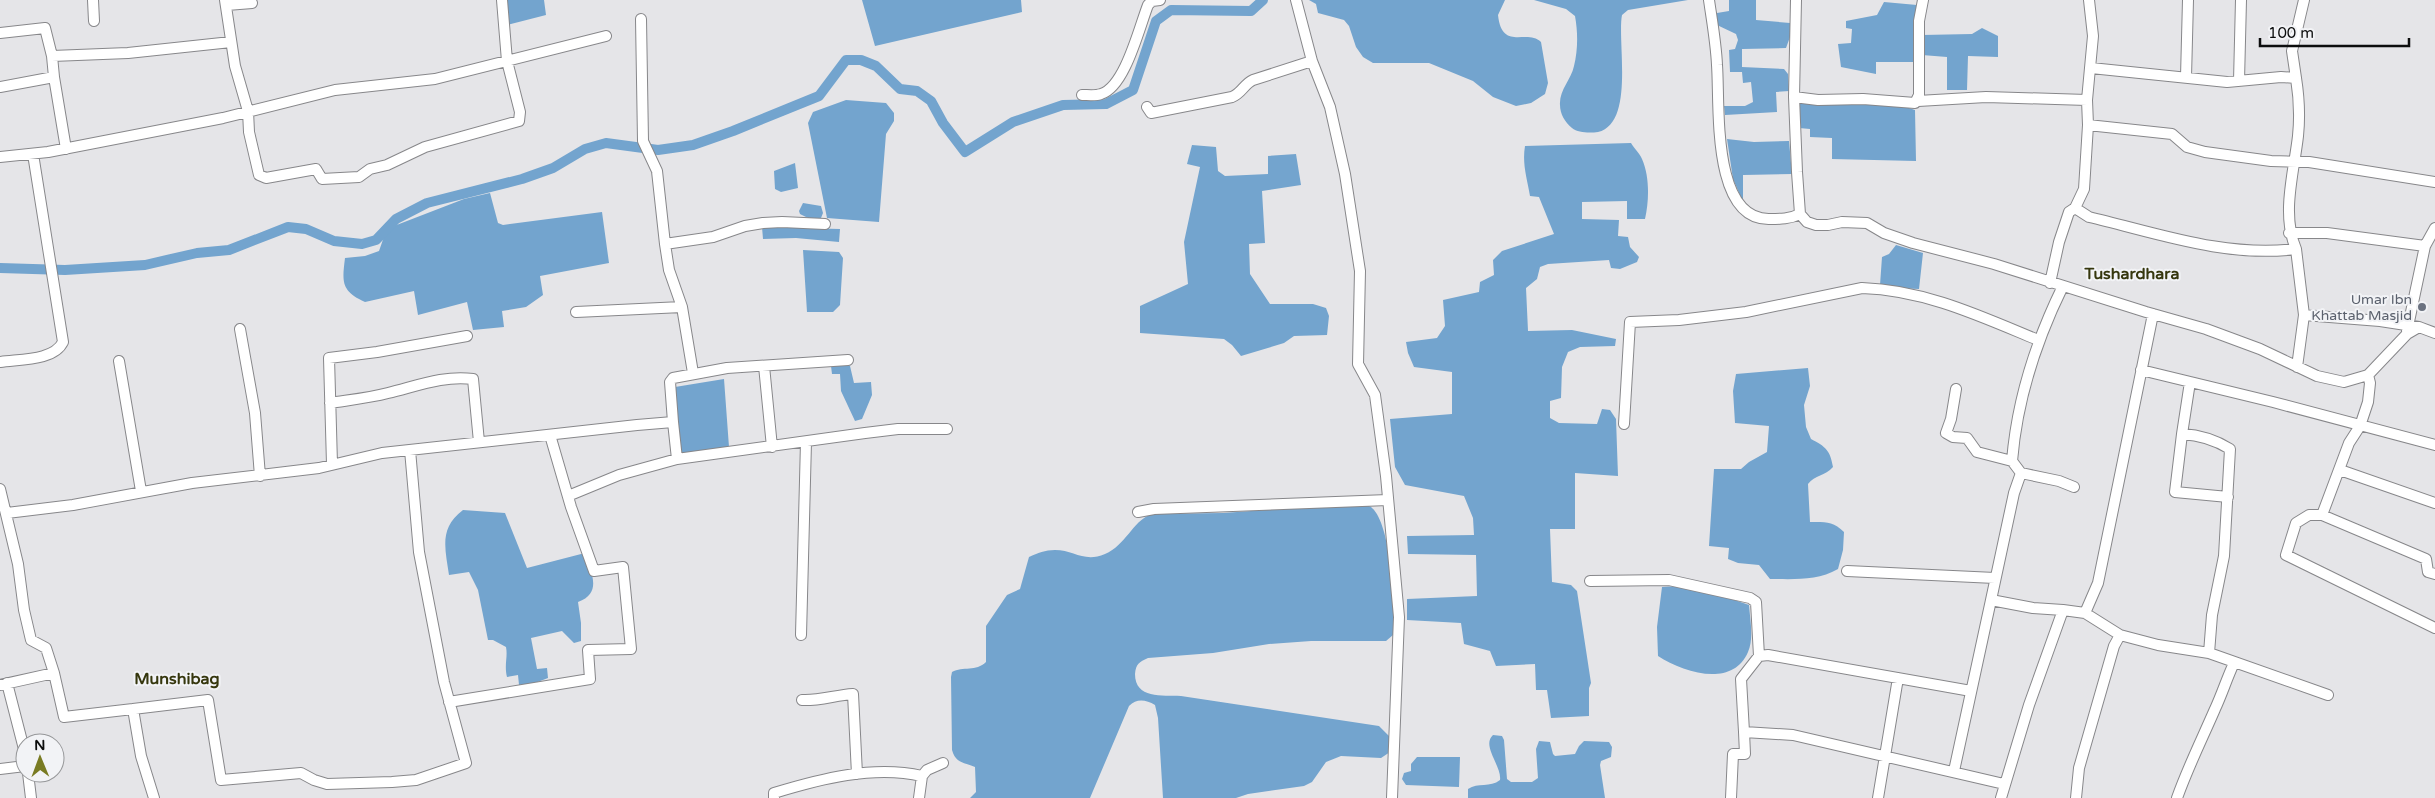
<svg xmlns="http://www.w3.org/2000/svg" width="2435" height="798" viewBox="0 0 2435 798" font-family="'Varela Round',sans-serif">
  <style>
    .water { fill: #73a4ce }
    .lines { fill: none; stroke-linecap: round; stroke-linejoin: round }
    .canal { stroke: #73a4ce; stroke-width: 10 }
    .minor-casing { stroke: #87878a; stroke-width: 12 }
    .minor { stroke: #fff; stroke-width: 10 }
    .worship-dot { fill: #6b7280; stroke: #f2f3f6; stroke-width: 2 }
    .labels { text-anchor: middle; stroke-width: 4; stroke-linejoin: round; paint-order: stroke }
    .worship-label { font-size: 14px; fill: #5b616d; stroke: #f2f3f6; text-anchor: end }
    .quarter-label { font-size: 16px; font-weight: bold; fill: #36370e; stroke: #f2f3f6 }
  </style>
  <rect width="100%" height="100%" fill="#e5e5e8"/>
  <path class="water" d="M 505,0 L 544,0 L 546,15 L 507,25 Z
    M 862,0 L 1021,0 L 1022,12 L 875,46 Z
    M 1309,0 L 1505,0 L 1498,15 C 1502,52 1527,28 1541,42 L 1548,83 L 1545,94 L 1531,103 L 1516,106 L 1493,97 L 1473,81 L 1429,63 L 1373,63 L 1363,57 L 1356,47 L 1349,26 L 1344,20 L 1318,13 L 1316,4 Z
    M 1534,0 L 1688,0 L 1628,10 L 1622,15 C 1617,42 1635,123 1598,132 C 1590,133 1578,133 1572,128 C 1565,122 1560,114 1560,105 C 1559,90 1571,80 1574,66 C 1578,50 1578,32 1575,16 L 1566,9 Z
    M 1729,0 L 1756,0 L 1756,20 L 1790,23 L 1790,37 L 1786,48 L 1742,49 L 1742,67 L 1784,69 L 1788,74 L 1789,91 L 1776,92 L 1777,112 L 1725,115 L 1724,106 L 1745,106 L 1753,102 L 1751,82 L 1743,83 L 1742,72 L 1730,72 L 1729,50 L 1735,49 L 1738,40 L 1736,34 L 1717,25 L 1717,13 L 1729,11 Z
    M 1884,2 L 1917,5 L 1916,62 L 1876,62 L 1876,74 L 1841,67 L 1838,44 L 1851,43 L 1852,29 L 1846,28 L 1846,21 L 1877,15 Z
    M 1982,28 L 1998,36 L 1998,57 L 1968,56 L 1967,90 L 1947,90 L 1947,57 L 1922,55 L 1922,35 L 1972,34 Z
    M 846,100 L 886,103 L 894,113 L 894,121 L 886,134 L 879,222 L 827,218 L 808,123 L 813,112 Z
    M 1798,101 L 1900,105 L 1915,110 L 1916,161 L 1832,159 L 1832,138 L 1810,137 L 1810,129 L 1799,128 Z
    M 1727,139 L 1754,142 L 1789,141 L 1792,174 L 1743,175 L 1743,202 L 1733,179 Z
    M 1631,143 C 1634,148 1640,154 1642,159 C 1650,177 1649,201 1645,219 L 1627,219 L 1627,201 L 1582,202 L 1582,219 L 1619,220 L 1618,236 L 1628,237 L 1630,247 L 1639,257 L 1637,262 L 1620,269 L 1611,268 L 1609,260 L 1548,264 L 1540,267 L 1537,279 L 1526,288 L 1528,331 L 1572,330 L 1616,339 L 1615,346 L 1580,347 L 1568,352 L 1562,367 L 1561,398 L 1550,401 L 1550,418 L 1559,423 L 1597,424 L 1602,409 L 1610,410 L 1616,419 L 1618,476 L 1575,473 L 1575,529 L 1550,529 L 1552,582 L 1571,585 L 1577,591 L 1591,683 L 1589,688 L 1589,716 L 1551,718 L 1547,690 L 1536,690 L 1535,664 L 1496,666 L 1490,651 L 1464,644 L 1461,623 L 1407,620 L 1407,599 L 1477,596 L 1476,555 L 1408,554 L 1407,536 L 1474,535 L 1473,518 L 1464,496 L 1405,485 L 1395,467 L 1390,419 L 1452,414 L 1452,372 L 1414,367 L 1408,353 L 1406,342 L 1437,338 L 1445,326 L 1443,300 L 1479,292 L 1480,282 L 1494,275 L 1493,260 L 1502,251 L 1554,234 L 1539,197 L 1530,196 C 1527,178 1522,164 1525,146 Z
    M 1192,145 L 1216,147 L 1218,171 L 1225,176 L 1268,174 L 1268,156 L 1296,154 L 1301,185 L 1262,191 L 1265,243 L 1249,244 L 1250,274 L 1270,304 L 1313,304 L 1326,308 L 1329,316 L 1327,335 L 1294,336 L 1284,343 L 1241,356 L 1232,345 L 1224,339 L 1140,333 L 1140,306 L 1188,284 L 1184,242 L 1200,167 L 1187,164 Z
    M 795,163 L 798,188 L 781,192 L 775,189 L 774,171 Z
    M 490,193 L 498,223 L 503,225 L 602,212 L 609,263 L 540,276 L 543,295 L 526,307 L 502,311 L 504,327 L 473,330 L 467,302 L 418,315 L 414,291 L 365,302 C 341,291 342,282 345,258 L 365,256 L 379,251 L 386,231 L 394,226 L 464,199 Z
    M 803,203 L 821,206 L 823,213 L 821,218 L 814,221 L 800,214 L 799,211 Z
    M 762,227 L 840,229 L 839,242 L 796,238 L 763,239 Z
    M 1896,245 L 1923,253 L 1919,289 L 1894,288 L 1880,285 L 1882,257 L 1889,254 Z
    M 803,250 L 839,252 L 843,258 L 840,305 L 833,312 L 807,312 Z
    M 845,363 L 850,366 L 854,383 L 871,382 L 872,395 L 862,419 L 855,421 L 841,391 L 840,374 L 832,374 L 831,366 Z
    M 1808,368 L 1810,386 L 1804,405 L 1806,427 L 1811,439 C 1826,447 1830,450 1833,467 C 1825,476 1815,475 1808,484 L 1810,522 C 1825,522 1833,521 1844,532 L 1843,550 L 1838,569 C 1817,581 1794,579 1770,579 L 1759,565 L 1738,563 L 1728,559 L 1729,548 L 1709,546 L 1714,469 L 1741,469 L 1749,462 L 1767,452 L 1769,426 L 1735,423 L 1733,391 L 1736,374 Z
    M 724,379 L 729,447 L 681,454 L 675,387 Z
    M 1360,503 C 1363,504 1368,505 1371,507 C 1391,523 1393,597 1396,623 L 1393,635 L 1386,641 L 1311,641 L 1269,644 L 1213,653 L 1148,658 C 1139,662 1136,664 1135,674 C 1135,699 1162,695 1181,696 L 1379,726 L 1390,737 L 1390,752 L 1381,758 L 1341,756 L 1326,762 L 1312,782 L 1304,786 L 1248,794 L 1236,798 L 1163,798 L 1158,718 L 1155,705 C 1146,700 1137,698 1129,706 L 1090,798 L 970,798 L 976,792 L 975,767 C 964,762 956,764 952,750 L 951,677 L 952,672 C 963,666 976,672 986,662 L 986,626 L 1007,595 L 1020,589 L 1029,557 C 1038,553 1045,550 1055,550 C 1074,550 1084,563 1105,554 C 1126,545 1132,522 1151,514 L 1223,513 Z
    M 463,510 L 505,513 L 527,568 L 585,553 C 591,572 603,593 578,602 L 581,623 L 581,641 L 574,643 L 562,631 L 531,638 L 537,669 L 547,668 L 548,678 L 535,683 L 519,685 L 518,675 L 507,677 C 504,665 508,657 506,647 L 493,640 L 488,640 L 478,590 L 469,572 L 449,575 C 445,548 439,528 463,510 Z
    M 1677,586 L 1720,595 L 1749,605 C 1750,619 1754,639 1748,652 C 1733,688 1684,673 1658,656 L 1657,627 L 1662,587 Z
    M 1493,735 L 1502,736 L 1504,740 L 1507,779 L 1511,782 L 1532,782 L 1538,778 L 1536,749 L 1539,741 L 1550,742 L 1553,754 L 1555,756 L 1575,754 L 1579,746 L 1584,741 L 1609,742 L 1612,747 L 1611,757 L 1601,761 L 1600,765 L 1605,798 L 1468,798 L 1468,789 C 1478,782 1490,788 1500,780 C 1502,766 1481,746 1493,735 Z
    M 1417,757 L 1460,757 L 1459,787 L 1406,785 L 1402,779 L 1404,773 L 1411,771 L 1411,764 Z"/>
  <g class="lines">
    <path class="canal" d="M 0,268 L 65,270 L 145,265 L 197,253 L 229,250 L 288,227 L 306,229 L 334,241 L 362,244 L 376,240 L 396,219 L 427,203 L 522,179 L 553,168 L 585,149 L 606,143 L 658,150 L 693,145 L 733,131 L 819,96 L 846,60 L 861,60 L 876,66 L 900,89 L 917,91 L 931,101 L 943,123 L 965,152 L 1013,122 L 1063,105 L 1106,104 L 1133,90 L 1156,21 L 1171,10 L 1251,11 L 1263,0"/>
    <defs>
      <path id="minor" d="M 93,0 L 94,21
        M 225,0 L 235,66 L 248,111 L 249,132 L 259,175 L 266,178 L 316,169 L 322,179 L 359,177 L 370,169 L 387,165 L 425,147 L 519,121 L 520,112 L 507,61 L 502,0
        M 1296,0 L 1312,61 L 1330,107 L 1345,174 L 1360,271 L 1358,364 L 1375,395 L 1386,476 L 1399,617 L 1392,798
        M 1709,0 C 1712,21 1716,43 1717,65 C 1720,105 1711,221 1770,219 C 1780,219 1790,219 1800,214
        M 1796,0 L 1794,97 L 1797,172 L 1800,214 L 1807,222 L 1816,225 L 1828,225 L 1842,222 L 1867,223 L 1884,233 L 1913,243 L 1994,264 L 2146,312 L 2206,329 L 2260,349 L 2317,376 L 2344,382 L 2368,375 L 2407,334 L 2419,327 L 2435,333
        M 227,5 L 252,3
        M 641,19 L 643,141 L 657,171 L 665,244
        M 0,33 L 45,28 L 52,56 L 54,77 L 0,87
        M 52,56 L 128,53 L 231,42
        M 54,77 L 66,149
        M 2186,77 L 2188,0
        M 2296,78 L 2292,51 L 2304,0
        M 2239,81 L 2241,0
        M 1082,95 C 1088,95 1096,96 1101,94 C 1125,87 1139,28 1148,5 L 1152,1 L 1160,0
        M 1794,97 L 1818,100 L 1863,99 L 1915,103 L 1919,95 L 1919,21 L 1923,0
        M 1918,101 L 1986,97 L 2087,100
        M 1147,107 L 1151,113 L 1232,97 C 1242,93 1244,84 1253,80 L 1312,61
        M 2088,125 L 2087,100 L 2093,36 L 2089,0
        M 0,157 L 48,152 L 223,118 L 335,90 L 435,79 L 606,36
        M 2075,208 L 2089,217 C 2157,233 2226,258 2296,249 C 2281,214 2294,172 2298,136 C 2300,117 2299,97 2296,78 L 2281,77 L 2227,82 L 2091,68
        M 2289,233 L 2327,233 L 2425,246 L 2435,228
        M 2296,249 L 2304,315 L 2380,321 L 2419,327
        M 2050,283 L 2059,242 L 2069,212 L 2075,208 L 2084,189 L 2088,125 L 2172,134 L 2187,147 L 2205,152 L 2271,161 L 2309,162 L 2435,182
        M 2063,286 C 2036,341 2017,400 2012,461 L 2021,473 L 2014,493 L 1991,600 L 2033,608 L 2063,610
        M 576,312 L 682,307
        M 240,329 L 255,413 L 260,476
        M 2407,331 L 2425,246
        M 119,361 L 141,491
        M 0,362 C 19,359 54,361 63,342 L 33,154
        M 764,366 L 772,447
        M 2297,367 L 2304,315
        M 2141,370 L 2273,402 L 2435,445
        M 693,373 L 682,307 L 669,270 L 665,244 L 713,237 L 745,226 L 763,223 L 782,222 L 825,224
        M 2368,375 L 2370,383 L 2368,402 L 2360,426 L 2349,443 L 2322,515 L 2309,515 L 2296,523 L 2286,555 L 2435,628
        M 1956,389 L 1951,419 L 1946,433 L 1953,437 L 1967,438 L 1977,452 L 2012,461
        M 330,403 C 349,400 369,398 388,393 C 417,386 444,375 473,379 L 479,442
        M 673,422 L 670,382 L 673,378 L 727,368 L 848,360
        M 1624,424 L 1630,322 L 1679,320 L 1746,312 L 1862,288 C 1925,290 1980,316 2038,340
        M 2182,434 L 2175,492 L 2228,497
        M 332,464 L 329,358 L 377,352 L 467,336
        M 2340,470 L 2435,503
        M 2021,473 L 2059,481 L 2074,487
        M 0,489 L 18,564 L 24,610 L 31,640 L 46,648 L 54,673 L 64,717 L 133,709 L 141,756 L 154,798
        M 568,496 L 619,475 L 677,459
        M 1138,512 L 1154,509 L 1388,500
        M 7,513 L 73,505 L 192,483 L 319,468 L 382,453 L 637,425 L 673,422 L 677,459 L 865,433 L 898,429 L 947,429
        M 2322,515 L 2426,559 L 2428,572 L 2435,574
        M 1847,571 L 1995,578
        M 1590,581 L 1669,580 L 1750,598 L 1756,602 L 1759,656
        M 801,635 L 806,442
        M 2120,635 L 2158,645 L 2209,653 L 2212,615 L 2224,556 L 2230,449 C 2214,439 2199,435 2182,434 L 2190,382
        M 2209,653 L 2328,695
        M 7,683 L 25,753
        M 0,685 L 54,673
        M 802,700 C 819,701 836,695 853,694 L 857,774
        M 449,702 L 590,679 L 588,650 L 631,649 L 623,567 L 594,571 L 571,507 L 550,435
        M 133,709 L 208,700 L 221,780 L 301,773 L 314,780 L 327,784 L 392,782 L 416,780 L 466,763 L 444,682 L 419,552 L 410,450
        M 1744,732 L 1741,679 L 1759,656 L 1768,655 L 1971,691
        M 0,769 L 25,766
        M 1954,771 L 1991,600
        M 28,773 L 31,798
        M 922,776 L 927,770 L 943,763
        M 774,798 L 774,793 C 820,779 873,765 922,776 L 919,798
        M 1731,798 L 1733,754 L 1745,754 L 1744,732 L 1793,735 L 2004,784
        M 1878,798 L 1898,678
        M 2001,798 L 2029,705 L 2063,610 L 2085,613 L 2098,583 L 2153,314
        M 2076,798 L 2079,768 L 2114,646 L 2120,635 L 2085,613
        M 2177,798 C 2188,767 2202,739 2215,709 C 2222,694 2227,678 2234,663"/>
    </defs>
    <use href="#minor" class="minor-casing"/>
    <use href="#minor" class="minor"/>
  </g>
  <circle class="worship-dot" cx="2422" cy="307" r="5"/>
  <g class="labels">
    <g class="worship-label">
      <text x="2412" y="304">Umar Ibn<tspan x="2412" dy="16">Khattab Masjid</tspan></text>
    </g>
    <g class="quarter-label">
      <text x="2132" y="279">Tushardhara</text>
      <text x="177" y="684">Munshibag</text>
    </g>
  </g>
  <g transform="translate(40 758) rotate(359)"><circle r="24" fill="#f2f3f6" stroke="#969799"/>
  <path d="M0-4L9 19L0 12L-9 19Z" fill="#797b23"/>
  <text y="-8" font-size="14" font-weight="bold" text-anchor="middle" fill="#0c0d0d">N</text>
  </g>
  <path d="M2260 38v8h149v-8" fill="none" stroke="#0c0d0d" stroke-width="2.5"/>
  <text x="2268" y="38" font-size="15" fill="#0c0d0d" stroke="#f2f3f6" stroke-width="4" paint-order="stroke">100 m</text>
</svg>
